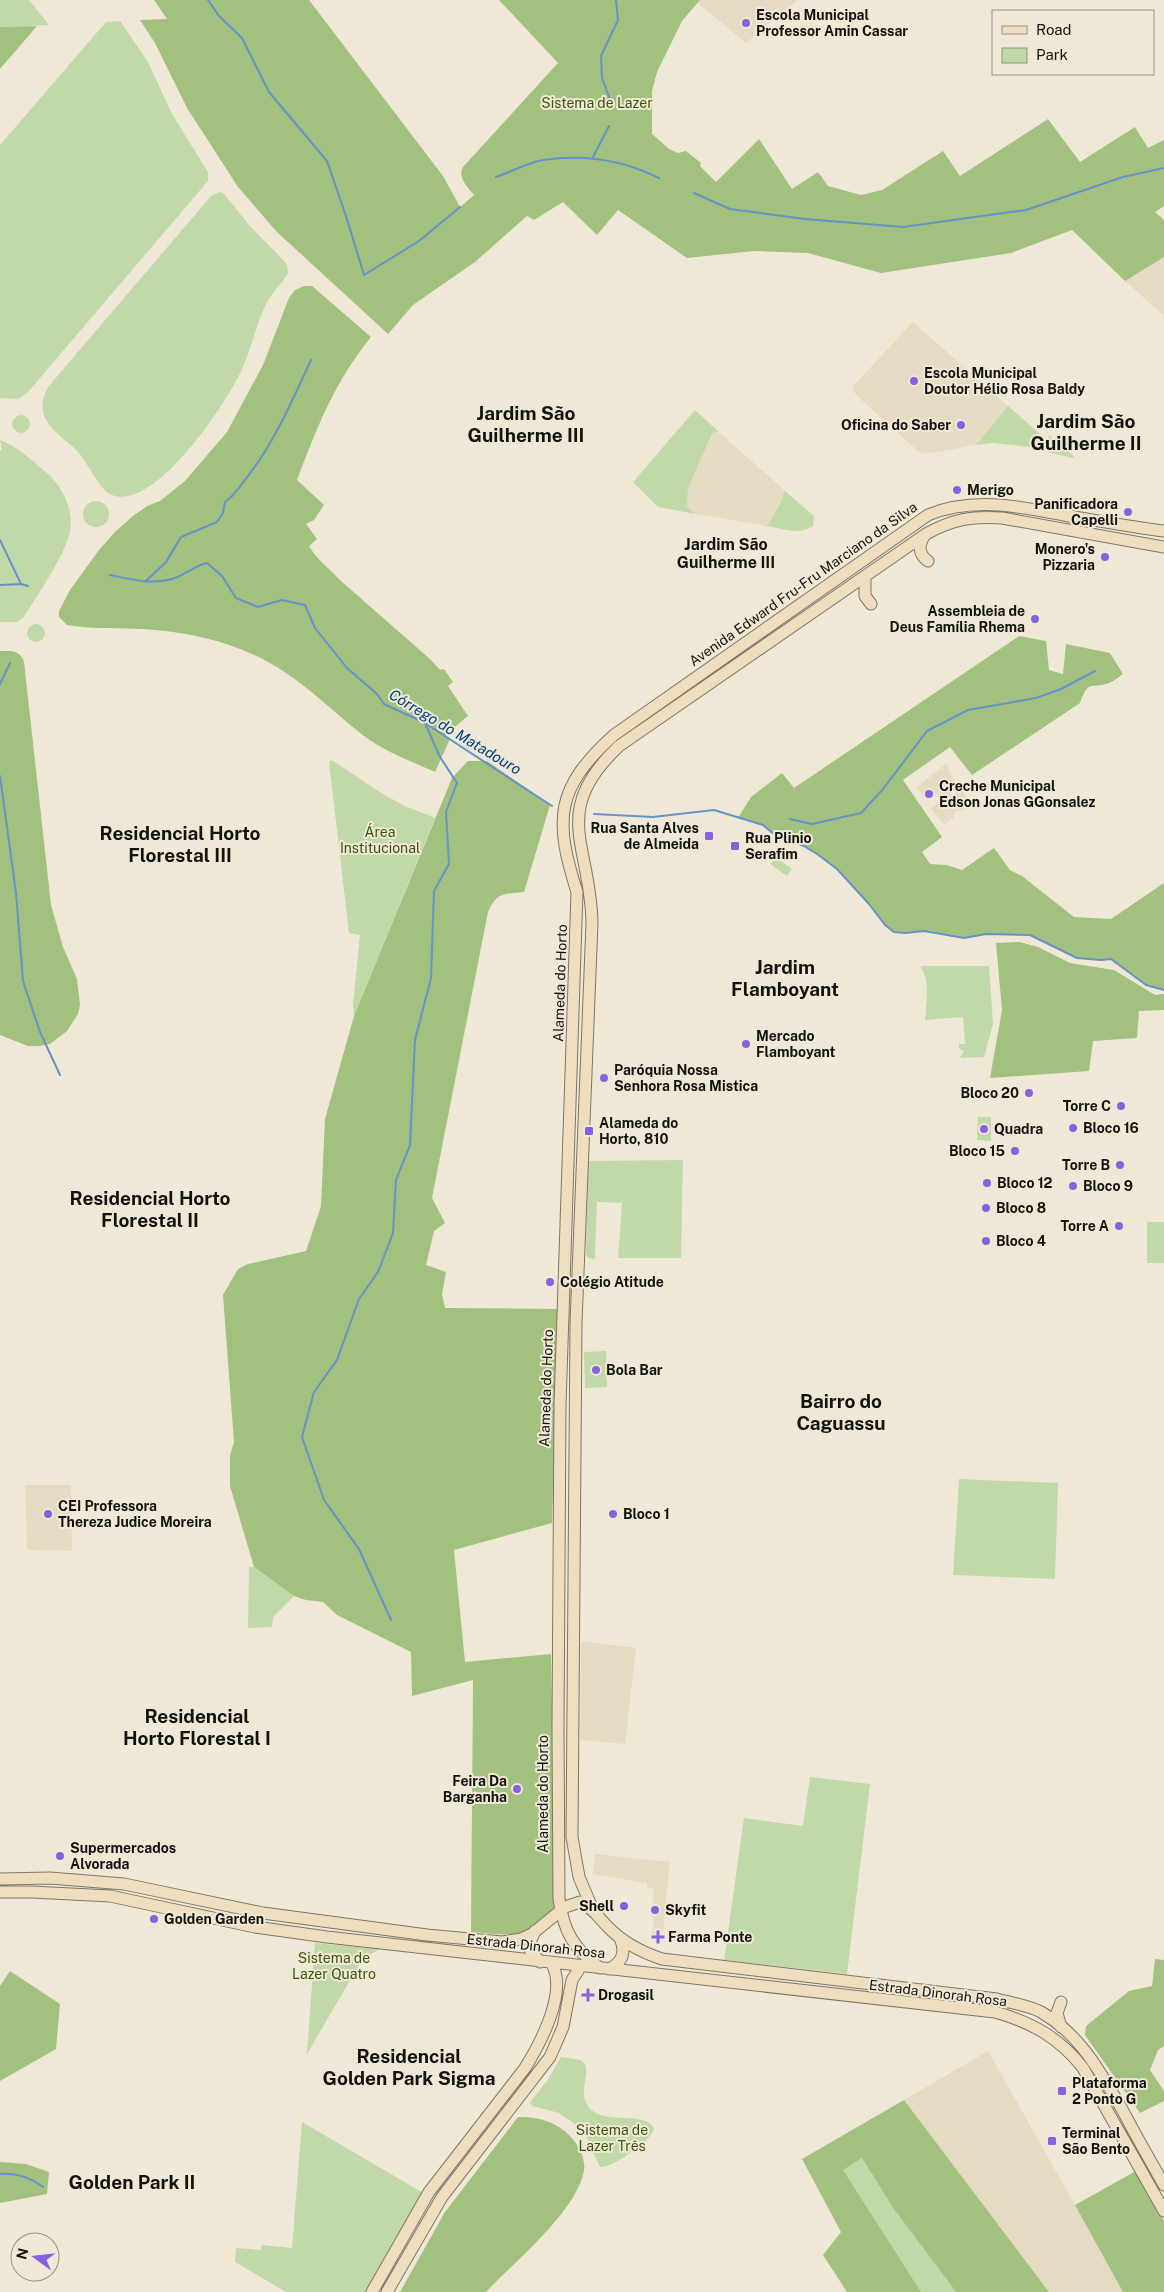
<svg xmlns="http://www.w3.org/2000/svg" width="1164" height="2292" viewBox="0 0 1164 2292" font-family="'Public Sans',sans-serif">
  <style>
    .built { fill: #e5dbc3 }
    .green { fill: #c1d9a8 }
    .forest { fill: #a2c17e }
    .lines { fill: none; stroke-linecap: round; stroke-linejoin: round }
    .stream { stroke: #6692ca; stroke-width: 2 }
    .secondary-casing { stroke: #7d7768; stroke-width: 13 }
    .secondary { stroke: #efddc0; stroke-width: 11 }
    .poi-dot { fill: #8563de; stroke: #efe8d7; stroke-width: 2 }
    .labels { text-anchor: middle; stroke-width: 4; stroke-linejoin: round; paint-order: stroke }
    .poi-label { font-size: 14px; font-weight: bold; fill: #14120c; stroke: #efe8d7; text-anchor: start }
    .park-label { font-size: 14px; fill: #3b560c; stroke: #efe8d7 }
    .street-label { font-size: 14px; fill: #14120c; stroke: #efe8d7 }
    .water-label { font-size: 15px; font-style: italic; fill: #004285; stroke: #efe8d7 }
    .quarter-label { font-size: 16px; font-weight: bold; fill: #14120c; stroke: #efe8d7 }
    .district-label { font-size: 19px; font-weight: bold; fill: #14120c; stroke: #efe8d7 }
  </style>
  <rect width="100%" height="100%" fill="#efe8d7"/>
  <path class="built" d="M 700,0 L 797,0 L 746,43 L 698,3 Z
    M 1164,257 L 1164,316 L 1125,281 Z
    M 913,322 L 1008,406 L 976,445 L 925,454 L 919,452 L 856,395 L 853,389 L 855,384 Z
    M 714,432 L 719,432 L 784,490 L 783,498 L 769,524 L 766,526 L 696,514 L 687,507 L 688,488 Z
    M 946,764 L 954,780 L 947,789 L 951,795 L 961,790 L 971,804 L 962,811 L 960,810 L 954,813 L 954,817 L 944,825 L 931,809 L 941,800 L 938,794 L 927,801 L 917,787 Z
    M 25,1485 L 71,1485 L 72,1551 L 30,1550 L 27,1548 Z
    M 581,1641 L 636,1648 L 625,1744 L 580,1740 Z
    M 595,1854 L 670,1862 L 662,1941 L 652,1939 L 654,1918 L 651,1917 L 654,1889 L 647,1888 L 647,1883 L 593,1874 Z
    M 988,2051 L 1075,2205 L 1123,2292 L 1049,2292 L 904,2100 Z"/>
  <path class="green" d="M 0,0 L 29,0 L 49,25 L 0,27 Z
    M 120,21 L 148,62 L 172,114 L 208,172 L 208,181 L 28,392 L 18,399 L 0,398 L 0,145 L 106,22 Z
    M 220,192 L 225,195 L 249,225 L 287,264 L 288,273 C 282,284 272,292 266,304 C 254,329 250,357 236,381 C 219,413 153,511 112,495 C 97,489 88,459 72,446 C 52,429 33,416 48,387 L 211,196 Z
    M 1008,406 L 1039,433 L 1041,443 L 1038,448 L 993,443 L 976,445 Z
    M 695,410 L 719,432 L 714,432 L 711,437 L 688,488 L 687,507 L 696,514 L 658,507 L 633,482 Z
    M12 424a9 9 0 1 1 18 0a9 9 0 1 1-18 0Z
    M 1049,435 L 1074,456 L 1073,458 L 1047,452 Z
    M 0,440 C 16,446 28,457 41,468 C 61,483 76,510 69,535 C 62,560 38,594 24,617 L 17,622 L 0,622 L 0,451 L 2,449 Z
    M 784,490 L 814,516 L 813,526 C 799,536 781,528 766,526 L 769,524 L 783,498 Z
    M83 514a13 13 0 1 1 26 0a13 13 0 1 1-26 0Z
    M27 633a9 9 0 1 1 18 0a9 9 0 1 1-18 0Z
    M 332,760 L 381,793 L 405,806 L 435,818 L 354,1016 L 353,1005 L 360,935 L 349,933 L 329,762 Z
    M 775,857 L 792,869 L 787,876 L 770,864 Z
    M 920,966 L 989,966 L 993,1024 L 984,1057 L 960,1058 L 964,1051 L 959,1048 L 959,1044 L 965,1044 L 963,1017 L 925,1020 C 926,1002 931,981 920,966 Z
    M 978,1117 L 991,1117 L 991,1141 L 977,1140 Z
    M 683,1160 L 681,1258 L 618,1258 L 622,1203 L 597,1202 L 595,1259 L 588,1258 L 586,1254 L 588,1161 Z
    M 1147,1222 L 1164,1222 L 1164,1263 L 1147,1263 Z
    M 606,1351 L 607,1387 L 585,1388 L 584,1352 Z
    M 959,1479 L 1058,1483 L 1055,1579 L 953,1575 Z
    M 249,1567 L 254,1567 L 294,1596 L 273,1617 L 272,1627 L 248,1628 Z
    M 810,1777 L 870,1784 L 847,1974 L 724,1960 L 744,1818 L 803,1826 Z
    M 315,1943 L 379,1949 L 362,1960 L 307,2054 Z
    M 561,2057 L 581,2060 L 585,2064 C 589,2076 580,2091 586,2103 C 599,2128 643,2109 654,2128 C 654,2139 611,2169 600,2167 L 583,2130 L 559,2113 L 532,2106 L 530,2102 L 547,2081 Z
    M 302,2122 L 425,2194 L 368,2292 L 286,2292 L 235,2262 L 236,2248 L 261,2250 L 262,2245 L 292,2248 Z
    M 862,2158 L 893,2208 L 956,2292 L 921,2292 L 842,2170 Z"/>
  <path class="forest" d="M 154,0 L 309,0 L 443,176 L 460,207 L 474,195 C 468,187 457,178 463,167 L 558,63 L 499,0 L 700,0 L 682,21 L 657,72 L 652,91 L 652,134 L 669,149 L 678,153 L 686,151 L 701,163 L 700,166 L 716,182 L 759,139 L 792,189 L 818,172 L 828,186 L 861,195 L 882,190 L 943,151 L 960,176 L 1048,119 L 1080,162 L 1135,127 L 1148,148 L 1164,140 L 1164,206 L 1155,212 L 1164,220 L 1164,257 L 1125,281 L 1072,230 L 1011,253 L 881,273 L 808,253 L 754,251 L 687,258 L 618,210 L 597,235 L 563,202 L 534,220 L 527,216 L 475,262 L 413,305 L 388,334 L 277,232 L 238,187 L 187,108 L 155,43 L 140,20 L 167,19 Z
    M 37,26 L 0,69 L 0,27 Z
    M 304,286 L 312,286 L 371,337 C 334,383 318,425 297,480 L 324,505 L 314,520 L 306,524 L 317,539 L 309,546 C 317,560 330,569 341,581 L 430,659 L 440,670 L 444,669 L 453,682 L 448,686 L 468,716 L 445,735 L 450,739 L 435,772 C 411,761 385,752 364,736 C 322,703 291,668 240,649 C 210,637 175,631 143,629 C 118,628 92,629 67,625 L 59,617 L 59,611 L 70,590 L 99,550 L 115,532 L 133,516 L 147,506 L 160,501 L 185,481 L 227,432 L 263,365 L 289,298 L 295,290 Z
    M 1019,636 L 1046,641 L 1049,670 L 1063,674 L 1066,644 L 1110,653 L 1123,674 C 1118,677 1114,681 1109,683 C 1090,690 1089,678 1080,703 L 972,775 L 950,747 L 903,780 L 942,837 L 922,852 L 930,864 L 947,865 L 962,870 L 994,848 L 1010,870 L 1022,876 L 1074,917 L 1111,919 L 1164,883 L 1164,990 L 1146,985 L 1111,959 L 1101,960 L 1077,958 L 1030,935 L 986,934 L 964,938 L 924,931 L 906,933 L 894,932 L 885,925 L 870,904 L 837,869 L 817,854 L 804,846 L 776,836 L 763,825 L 738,818 L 751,797 L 782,773 L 794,788 Z
    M 0,651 C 12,651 20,650 24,662 L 51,905 L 63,947 L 77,979 L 80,1005 L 78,1014 L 67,1031 L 50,1044 L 40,1046 L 28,1046 L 0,1035 Z
    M 468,761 L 487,761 L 550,805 L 524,892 C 504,894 497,892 488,912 L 432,1198 L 445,1223 L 434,1231 L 426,1265 L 446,1272 L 442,1294 L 445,1308 L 558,1309 L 552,1523 L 454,1550 L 465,1662 L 551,1654 L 556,1904 C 535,1942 509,1935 471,1932 L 473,1680 L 412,1696 L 411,1652 L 337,1615 L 323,1602 L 306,1600 L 294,1596 L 254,1567 L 230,1486 L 230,1455 L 234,1442 L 223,1295 L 238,1269 L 248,1264 L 306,1251 L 321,1206 L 325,1119 L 354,1016 L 452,778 Z
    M 1020,942 L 1038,947 L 1070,963 L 1114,970 L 1155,995 L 1164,994 L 1164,1010 L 1139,1011 L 1137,1038 L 1093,1041 L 1089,1071 L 990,1078 L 1002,1010 L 996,943 Z
    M 1155,1959 L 1164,1960 L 1164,2046 L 1158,2050 L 1150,2070 L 1164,2091 L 1164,2101 L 1140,2113 L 1085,2035 L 1086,2026 L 1129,1991 L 1152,1986 Z
    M 10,1971 L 60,2004 L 56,2049 L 0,2081 L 0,1986 Z
    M 904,2100 L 1049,2292 L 956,2292 L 893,2208 L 862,2158 L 843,2170 L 921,2292 L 847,2292 L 823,2255 L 841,2232 L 802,2159 Z
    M 518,2117 C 537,2116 557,2122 570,2136 C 578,2144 586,2159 584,2171 C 576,2212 515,2261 486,2292 L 400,2292 L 445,2212 Z
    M 0,2162 L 26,2164 L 49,2172 L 47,2194 L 0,2203 Z
    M 1136,2171 L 1164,2221 L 1164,2292 L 1123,2292 L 1075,2205 Z"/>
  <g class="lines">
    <path class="stream" d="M 208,0 L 219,16 L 242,38 L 269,92 L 327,161 L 346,216 L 364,275 L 419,241 L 460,207
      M 611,102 L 602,78 L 601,56 L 618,20 L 616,0
      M 593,157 L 609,126
      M 496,177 C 511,172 527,163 543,160 C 583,154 623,160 659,178
      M 694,193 L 730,209 L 805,219 L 903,227 L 1026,210 L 1123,177 L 1164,168
      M 0,540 L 21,584
      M 110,575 C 130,579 151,585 172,579 C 186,575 193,566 207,563 L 222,576 L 236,598 L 258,607 L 282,600 L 305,605 L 315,628 L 347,668 L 377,694 L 384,704 L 425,723 L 552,806
      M 146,581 L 166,562 L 181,537 L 217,522 L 223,513 L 225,502 C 235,495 240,486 248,476 C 275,441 292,401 311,360
      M 0,585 L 21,584 L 28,586
      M 0,684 L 10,663
      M 0,776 L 16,893 L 23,981 L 40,1032 L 60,1075
      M 594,814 L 653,817 L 714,810 L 763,825 L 776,836 L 804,846 L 817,854 L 837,869 L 869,904 L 885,925 L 894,932 L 906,933 L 924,931 L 964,938 L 986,934 L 1030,935 L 1077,958 L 1101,960 L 1111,959 L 1146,985 L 1164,990
      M 790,819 L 812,824 L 861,813 L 883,789 L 927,731 L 968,710 L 1036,698 L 1061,689 L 1095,671
      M 391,1620 L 359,1549 L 324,1500 L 302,1437 L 314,1392 L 337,1360 L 359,1299 L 378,1272 L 393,1233 L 396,1180 L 410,1145 L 415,1040 L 431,978 L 434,891 L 449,864 L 446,812 L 457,783 L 440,757 L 425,723
      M 0,2174 C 17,2173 30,2177 43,2187"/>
    <defs>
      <path id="secondary" d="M 925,535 C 918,544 918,554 928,561
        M 865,577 L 865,596 L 871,604
        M 0,1879 L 50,1878 L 124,1884 L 263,1913 L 427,1935 L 502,1942 L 521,1939 L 532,1934 L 565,1907 L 580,1902 C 592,1907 599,1918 607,1926 C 622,1942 641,1952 662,1959 L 997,1999 C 1011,2003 1028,2005 1041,2012 C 1081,2035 1101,2073 1123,2111 C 1136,2136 1150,2160 1164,2185
        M 0,1892 L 32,1892 L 110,1896 L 255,1927 L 327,1937 L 995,2012 C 1031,2022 1060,2038 1083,2068 L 1164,2211
        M 594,1912 L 579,1877 L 572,1837 L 576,1323 L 592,923 C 591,845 549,812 619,746 L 926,534 C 953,519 972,516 1002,518 L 1164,547
        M 535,1931 L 531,1940 L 530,1950 L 540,1962
        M 600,1968 C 573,1948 564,1932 559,1899 L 558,1728 L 560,1405 L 577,892 C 554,820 555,788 614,735 L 928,515 C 974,496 1022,507 1069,516 C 1100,521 1132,527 1164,531
        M 609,1969 C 623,1962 626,1952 620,1938
        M 1061,2027 L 1057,2013 L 1061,2002
        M 372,2292 L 429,2192 L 525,2068 C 540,2044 569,1990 551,1963
        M 387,2292 L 442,2197 L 550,2057 L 563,2027 L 572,1980 L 581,1966"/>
    </defs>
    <use href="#secondary" class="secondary-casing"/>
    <use href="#secondary" class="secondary"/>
  </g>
  <g class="poi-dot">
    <circle cx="746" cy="23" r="5"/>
    <circle cx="914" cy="381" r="5"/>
    <circle cx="961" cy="425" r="5"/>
    <circle cx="957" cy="490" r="5"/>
    <circle cx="1128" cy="512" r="5"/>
    <circle cx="1105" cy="557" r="5"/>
    <circle cx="1035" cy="619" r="5"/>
    <circle cx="929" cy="794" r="5"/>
    <rect x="704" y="831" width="10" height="10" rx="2.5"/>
    <rect x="730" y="841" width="10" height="10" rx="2.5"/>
    <circle cx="746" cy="1044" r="5"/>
    <circle cx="604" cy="1078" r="5"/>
    <circle cx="1029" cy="1093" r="5"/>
    <circle cx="1121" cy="1106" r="5"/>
    <circle cx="1073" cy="1128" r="5"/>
    <circle cx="984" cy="1129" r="5"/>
    <rect x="584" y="1126" width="10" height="10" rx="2.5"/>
    <circle cx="1015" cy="1151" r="5"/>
    <circle cx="1120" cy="1165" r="5"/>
    <circle cx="987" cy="1183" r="5"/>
    <circle cx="1073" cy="1186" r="5"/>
    <circle cx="986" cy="1208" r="5"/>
    <circle cx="1119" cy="1226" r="5"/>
    <circle cx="986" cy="1241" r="5"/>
    <circle cx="550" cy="1282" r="5"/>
    <circle cx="596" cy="1370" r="5"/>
    <circle cx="48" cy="1514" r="5"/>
    <circle cx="613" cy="1514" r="5"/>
    <circle cx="517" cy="1789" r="5"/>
    <circle cx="60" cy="1856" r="5"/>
    <circle cx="624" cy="1906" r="5"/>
    <circle cx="655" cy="1910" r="5"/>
    <circle cx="154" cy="1919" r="5"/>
    <path d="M655.5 1929.5h5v5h5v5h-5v5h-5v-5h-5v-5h5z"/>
    <path d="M585.5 1987.5h5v5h5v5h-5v5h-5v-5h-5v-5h5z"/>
    <rect x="1057" y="2086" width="10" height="10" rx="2.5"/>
    <rect x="1047" y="2136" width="10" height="10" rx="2.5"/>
  </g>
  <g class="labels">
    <g class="poi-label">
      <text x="756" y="20">Escola Municipal<tspan x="756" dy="16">Professor Amin Cassar</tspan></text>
      <text x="924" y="378">Escola Municipal<tspan x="924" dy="16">Doutor Hélio Rosa Baldy</tspan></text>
      <text x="951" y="430" text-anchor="end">Oficina do Saber</text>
      <text x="967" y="495">Merigo</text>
      <text x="1118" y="509" text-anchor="end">Panificadora<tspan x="1118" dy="16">Capelli</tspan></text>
      <text x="1095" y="554" text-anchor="end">Monero's<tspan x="1095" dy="16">Pizzaria</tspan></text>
      <text x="1025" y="616" text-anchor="end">Assembleia de<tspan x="1025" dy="16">Deus Família Rhema</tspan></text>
      <text x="939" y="791">Creche Municipal<tspan x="939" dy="16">Edson Jonas GGonsalez</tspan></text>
      <text x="699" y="833" text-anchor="end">Rua Santa Alves<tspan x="699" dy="16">de Almeida</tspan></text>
      <text x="745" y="843">Rua Plinio<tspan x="745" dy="16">Serafim</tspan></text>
      <text x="756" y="1041">Mercado<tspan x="756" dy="16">Flamboyant</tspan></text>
      <text x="614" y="1075">Paróquia Nossa<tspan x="614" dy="16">Senhora Rosa Mistica</tspan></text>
      <text x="1019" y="1098" text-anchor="end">Bloco 20</text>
      <text x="1111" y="1111" text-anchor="end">Torre C</text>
      <text x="599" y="1128">Alameda do<tspan x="599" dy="16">Horto, 810</tspan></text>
      <text x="1083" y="1133">Bloco 16</text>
      <text x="994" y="1134">Quadra</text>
      <text x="1005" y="1156" text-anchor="end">Bloco 15</text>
      <text x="1110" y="1170" text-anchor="end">Torre B</text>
      <text x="997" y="1188">Bloco 12</text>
      <text x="1083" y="1191">Bloco 9</text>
      <text x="996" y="1213">Bloco 8</text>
      <text x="1109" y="1231" text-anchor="end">Torre A</text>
      <text x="996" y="1246">Bloco 4</text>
      <text x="560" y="1287">Colégio Atitude</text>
      <text x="606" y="1375">Bola Bar</text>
      <text x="58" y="1511">CEI Professora<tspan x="58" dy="16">Thereza Judice Moreira</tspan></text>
      <text x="623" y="1519">Bloco 1</text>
      <text x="507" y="1786" text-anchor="end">Feira Da<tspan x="507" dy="16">Barganha</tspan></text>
      <text x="70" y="1853">Supermercados<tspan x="70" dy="16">Alvorada</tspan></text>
      <text x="614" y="1911" text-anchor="end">Shell</text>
      <text x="665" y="1915">Skyfit</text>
      <text x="164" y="1924">Golden Garden</text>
      <text x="668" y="1942">Farma Ponte</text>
      <text x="598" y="2000">Drogasil</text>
      <text x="1072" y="2088">Plataforma<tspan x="1072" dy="16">2 Ponto G</tspan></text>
      <text x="1062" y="2138">Terminal<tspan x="1062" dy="16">São Bento</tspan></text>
    </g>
    <g class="park-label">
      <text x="597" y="108">Sistema de Lazer</text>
      <text x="380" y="837">Área<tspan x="380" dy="16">Institucional</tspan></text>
      <text x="334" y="1963">Sistema de<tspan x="334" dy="16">Lazer Quatro</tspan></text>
      <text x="612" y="2135">Sistema de<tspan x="612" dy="16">Lazer Três</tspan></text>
    </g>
    <g class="street-label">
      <text transform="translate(803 584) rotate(-35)" y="5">Avenida Edward Fru-Fru Marciano da Silva</text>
      <text transform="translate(560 983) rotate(-88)" y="5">Alameda do Horto</text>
      <text transform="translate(546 1388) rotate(-88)" y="5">Alameda do Horto</text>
      <text transform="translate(543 1794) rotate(-90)" y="5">Alameda do Horto</text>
      <text transform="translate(536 1946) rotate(6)" y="5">Estrada Dinorah Rosa</text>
      <text transform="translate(938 1993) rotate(7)" y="5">Estrada Dinorah Rosa</text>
    </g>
    <g class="water-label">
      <text transform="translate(455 732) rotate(31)" y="5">Córrego do Matadouro</text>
    </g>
    <g class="quarter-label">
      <text x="726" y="550">Jardim São<tspan x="726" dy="18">Guilherme III</tspan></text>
    </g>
    <g class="district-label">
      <text x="526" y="420">Jardim São<tspan x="526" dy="22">Guilherme III</tspan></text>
      <text x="1086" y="428">Jardim São<tspan x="1086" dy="22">Guilherme II</tspan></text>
      <text x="180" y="840">Residencial Horto<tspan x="180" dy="22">Florestal III</tspan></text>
      <text x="785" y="974">Jardim<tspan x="785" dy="22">Flamboyant</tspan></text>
      <text x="150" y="1205">Residencial Horto<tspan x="150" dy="22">Florestal II</tspan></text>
      <text x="841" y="1408">Bairro do<tspan x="841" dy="22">Caguassu</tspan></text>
      <text x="197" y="1723">Residencial<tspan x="197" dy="22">Horto Florestal I</tspan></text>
      <text x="409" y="2063">Residencial<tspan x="409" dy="22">Golden Park Sigma</tspan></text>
      <text x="132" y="2189">Golden Park II</text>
    </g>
  </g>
  <rect x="992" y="10" width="162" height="65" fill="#efe8d7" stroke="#979286"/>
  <rect x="1002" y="26" width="25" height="8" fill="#efddc0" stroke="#979286"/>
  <text x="1036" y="35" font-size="15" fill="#14120c">Road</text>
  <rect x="1002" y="48" width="25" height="15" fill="#c1d9a8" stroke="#979286"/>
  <text x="1036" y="60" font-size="15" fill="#14120c">Park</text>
  <g transform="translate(35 2257) rotate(285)"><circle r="24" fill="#efe8d7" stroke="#979286"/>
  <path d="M0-4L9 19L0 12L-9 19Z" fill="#8563de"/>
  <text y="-8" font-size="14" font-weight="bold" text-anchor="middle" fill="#14120c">N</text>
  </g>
</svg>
